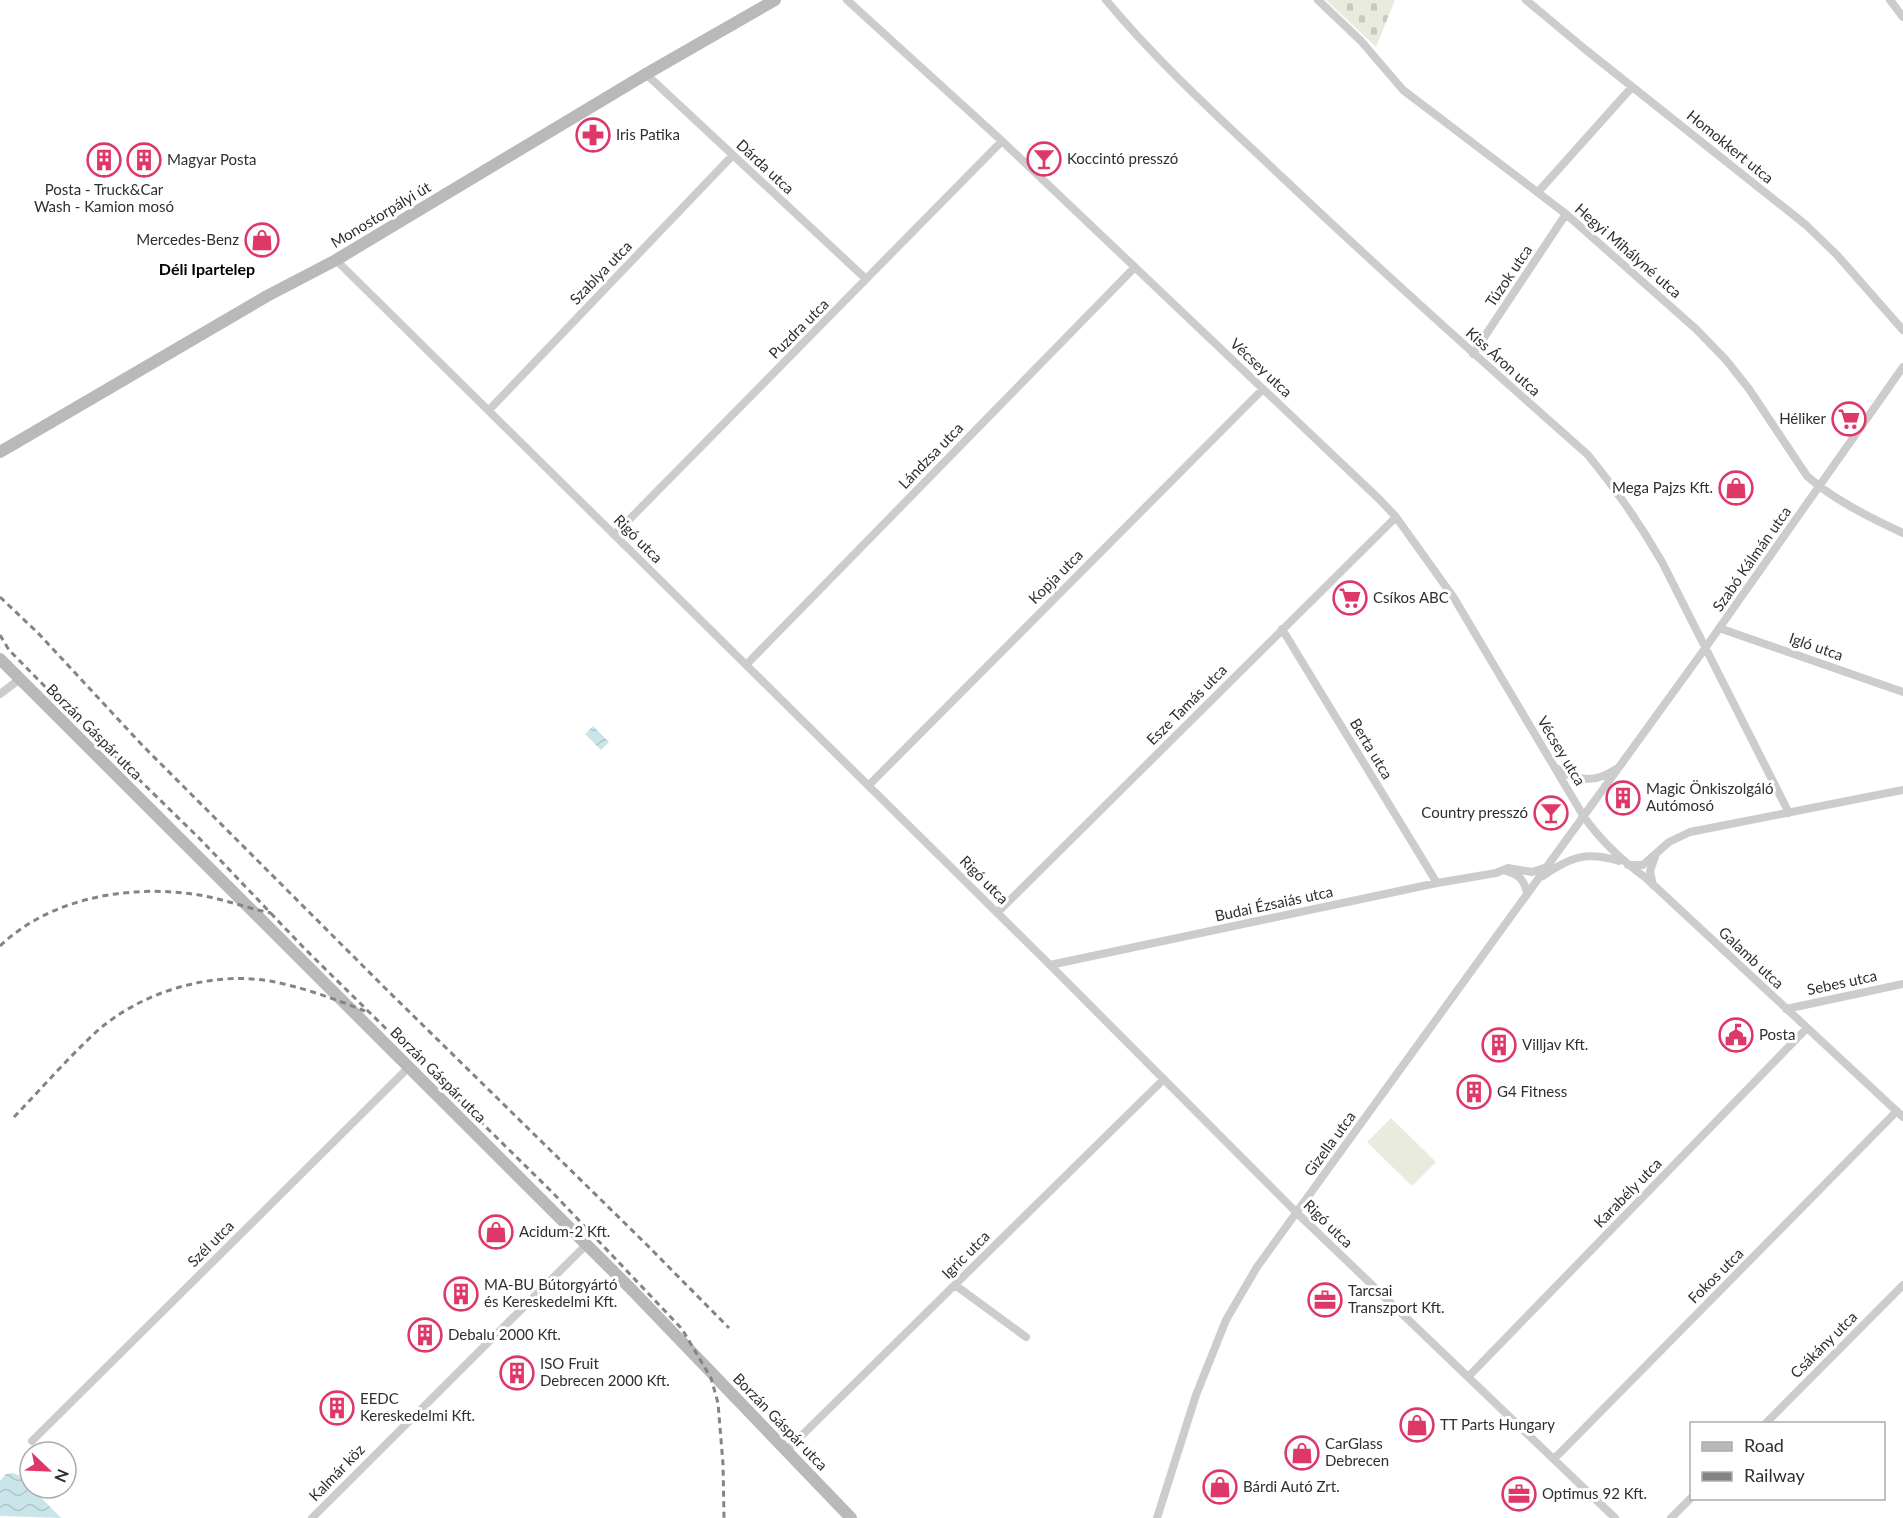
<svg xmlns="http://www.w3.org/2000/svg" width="1903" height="1518" viewBox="0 0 1903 1518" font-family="Lato,sans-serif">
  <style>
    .cemetery { fill: url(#cemetery-stones) }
    .pitch { fill: #e8ebdd }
    .water { fill: url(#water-waves) }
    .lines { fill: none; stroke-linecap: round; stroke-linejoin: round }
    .street { stroke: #ccc; stroke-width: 8 }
    .secondary { stroke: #b9b9b9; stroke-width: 12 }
    .rail { stroke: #848484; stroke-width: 3; stroke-dasharray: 6 4.5; stroke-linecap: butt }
    .labels { text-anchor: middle; stroke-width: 6; stroke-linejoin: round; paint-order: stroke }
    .poi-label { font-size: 15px; fill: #2f2f2f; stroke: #fff; text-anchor: start }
    .street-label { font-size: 15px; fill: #2f2f2f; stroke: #fff }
    .neighbourhood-label { font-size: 16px; font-weight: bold; fill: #000; stroke: #fff }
  </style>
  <defs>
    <pattern id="cemetery-stones" width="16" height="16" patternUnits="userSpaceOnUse" patternTransform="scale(1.5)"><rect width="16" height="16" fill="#e8ebdd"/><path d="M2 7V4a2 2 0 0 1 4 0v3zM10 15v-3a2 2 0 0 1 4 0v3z" fill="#c7cabe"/></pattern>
    <pattern id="water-waves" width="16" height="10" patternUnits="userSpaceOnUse" patternTransform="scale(1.5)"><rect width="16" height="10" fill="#cae5ea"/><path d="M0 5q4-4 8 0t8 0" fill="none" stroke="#aec5c9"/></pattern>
  </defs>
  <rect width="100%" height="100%" fill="#fff"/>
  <path class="cemetery" d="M 1326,0 L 1395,0 L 1376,47 Z"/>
  <path class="pitch" d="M 1391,1118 L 1436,1162 L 1412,1186 L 1367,1142 Z"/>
  <path class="water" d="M 593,726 L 609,742 L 601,750 L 585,734 Z
    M 13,1473 L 20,1476 L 61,1518 L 0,1516 L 0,1481 L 6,1474 Z"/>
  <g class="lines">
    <path class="street" d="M 847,0 L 1002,141 L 1379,499 L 1396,517 L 1454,598 L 1584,817 C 1602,842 1621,860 1646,878 L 1903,1117
      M 1106,0 C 1159,64 1222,120 1282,177 C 1382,272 1485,364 1588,455 C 1616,489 1640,524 1662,562 L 1789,813
      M 1318,0 L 1361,41 L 1403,90 L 1566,214 L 1696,329 L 1726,360 L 1749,389 L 1807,476 C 1834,500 1870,518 1903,533
      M 1526,0 L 1586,50 L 1806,225 L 1837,255 L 1903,330
      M 1890,0 L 1903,17
      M 646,74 L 866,279
      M 1538,192 L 1632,87
      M 336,260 L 1050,965 L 1296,1212 L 1615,1518
      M 1473,354 L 1566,214
      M 489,410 L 733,155
      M 614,535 L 1002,141
      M 1719,628 L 1903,692
      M 1282,629 L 1437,883
      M 746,665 L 1135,267
      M 0,694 L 20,679
      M 1556,768 C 1576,782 1596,783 1616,769
      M 869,785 L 1263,389
      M 1628,865 L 1643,865 L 1669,842 L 1690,832 L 1903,790
      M 1506,871 C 1520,875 1524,880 1527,893
      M 1543,876 C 1570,857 1586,851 1619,861
      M 1653,885 L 1650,871 L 1655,857
      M 997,913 L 1396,517
      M 1050,965 L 1437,883 L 1496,873 L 1508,868 L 1532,872 L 1544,868
      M 1786,1009 L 1903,984
      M 955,1285 L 1026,1337
      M 1468,1377 L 1807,1028
      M 1765,1424 L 1903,1285
      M 32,1441 L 409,1067
      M 787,1450 L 1164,1079
      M 1554,1459 L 1897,1111
      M 312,1518 L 587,1244
      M 1157,1518 L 1196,1395 L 1226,1320 L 1257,1267 L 1706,647 L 1903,367
      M 1671,1518 L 1692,1497"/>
    <path class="secondary" d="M 0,452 L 267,296 L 336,260 L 646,74 L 775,0
      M 0,659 L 632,1290 L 851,1518"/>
    <path class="rail" d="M 0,597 L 38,633 L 143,746 L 385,988 L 646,1244 L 729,1328
      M 0,635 L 9,650 L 75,717 L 201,840 L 304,948 L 553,1193 L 682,1329 L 711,1378 L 718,1403 L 723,1464 L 724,1518
      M 0,946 C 51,897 131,884 199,895 C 223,899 247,908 271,913
      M 14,1117 C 41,1089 67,1059 96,1032 C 141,992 210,971 270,981 C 302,987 335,999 365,1011"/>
  </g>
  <defs>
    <symbol id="pharmacy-ring" viewBox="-11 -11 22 22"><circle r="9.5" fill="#fff" stroke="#de3869" stroke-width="1.5"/><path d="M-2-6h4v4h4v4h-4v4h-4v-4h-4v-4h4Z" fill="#de3869"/></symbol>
    <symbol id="bar-ring" viewBox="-11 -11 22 22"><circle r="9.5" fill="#fff" stroke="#de3869" stroke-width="1.5"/><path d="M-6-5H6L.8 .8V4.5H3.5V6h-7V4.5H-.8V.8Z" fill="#de3869"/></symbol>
    <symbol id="building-ring" viewBox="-11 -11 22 22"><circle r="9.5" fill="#fff" stroke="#de3869" stroke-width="1.5"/><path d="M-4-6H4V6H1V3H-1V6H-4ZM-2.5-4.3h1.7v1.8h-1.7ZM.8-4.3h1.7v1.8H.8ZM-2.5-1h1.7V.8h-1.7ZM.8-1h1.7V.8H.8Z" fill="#de3869"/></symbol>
    <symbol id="shop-ring" viewBox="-11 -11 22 22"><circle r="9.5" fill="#fff" stroke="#de3869" stroke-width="1.5"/><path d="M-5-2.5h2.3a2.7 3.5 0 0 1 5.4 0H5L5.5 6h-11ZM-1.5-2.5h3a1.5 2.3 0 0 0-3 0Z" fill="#de3869"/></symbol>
    <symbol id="supermarket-ring" viewBox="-11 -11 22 22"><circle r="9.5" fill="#fff" stroke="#de3869" stroke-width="1.5"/><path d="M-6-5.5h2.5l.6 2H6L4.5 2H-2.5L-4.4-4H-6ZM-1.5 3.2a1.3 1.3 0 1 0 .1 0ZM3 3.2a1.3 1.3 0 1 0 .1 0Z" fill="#de3869"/></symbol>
    <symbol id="civic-ring" viewBox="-11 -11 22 22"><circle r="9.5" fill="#fff" stroke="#de3869" stroke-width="1.5"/><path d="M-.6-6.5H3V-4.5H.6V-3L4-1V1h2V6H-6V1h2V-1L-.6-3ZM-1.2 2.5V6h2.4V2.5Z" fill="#de3869"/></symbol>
    <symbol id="office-ring" viewBox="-11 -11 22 22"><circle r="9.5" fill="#fff" stroke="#de3869" stroke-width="1.5"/><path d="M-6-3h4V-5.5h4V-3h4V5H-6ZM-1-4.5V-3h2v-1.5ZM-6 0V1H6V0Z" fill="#de3869"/></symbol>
  </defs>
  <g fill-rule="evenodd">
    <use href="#pharmacy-ring" x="574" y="116" width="38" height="38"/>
    <use href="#bar-ring" x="1025" y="140" width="38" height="38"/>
    <use href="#building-ring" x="85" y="141" width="38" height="38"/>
    <use href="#building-ring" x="125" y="141" width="38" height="38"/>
    <use href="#shop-ring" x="243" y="221" width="38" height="38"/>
    <use href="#supermarket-ring" x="1830" y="400" width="38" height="38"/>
    <use href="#shop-ring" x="1717" y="469" width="38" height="38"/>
    <use href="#supermarket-ring" x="1331" y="579" width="38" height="38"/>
    <use href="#building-ring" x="1604" y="779" width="38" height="38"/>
    <use href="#bar-ring" x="1532" y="794" width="38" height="38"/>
    <use href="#civic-ring" x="1717" y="1016" width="38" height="38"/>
    <use href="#building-ring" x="1480" y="1026" width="38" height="38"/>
    <use href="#building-ring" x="1455" y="1073" width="38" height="38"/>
    <use href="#shop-ring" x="477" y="1213" width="38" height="38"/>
    <use href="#building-ring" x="442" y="1275" width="38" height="38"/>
    <use href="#office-ring" x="1306" y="1281" width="38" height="38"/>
    <use href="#building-ring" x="406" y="1316" width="38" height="38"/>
    <use href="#building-ring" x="498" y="1354" width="38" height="38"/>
    <use href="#building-ring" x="318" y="1389" width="38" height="38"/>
    <use href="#shop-ring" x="1398" y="1406" width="38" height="38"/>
    <use href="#shop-ring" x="1283" y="1434" width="38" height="38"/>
    <use href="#shop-ring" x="1201" y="1468" width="38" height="38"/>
    <use href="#office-ring" x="1500" y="1475" width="38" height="38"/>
  </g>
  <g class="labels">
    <g class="poi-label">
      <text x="616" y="140">Iris Patika</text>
      <text x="1067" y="164">Koccintó presszó</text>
      <text x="167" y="165">Magyar Posta</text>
      <text x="104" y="195" text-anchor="middle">Posta - Truck&amp;Car<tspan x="104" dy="17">Wash - Kamion mosó</tspan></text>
      <text x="239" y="245" text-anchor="end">Mercedes-Benz</text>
      <text x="1826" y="424" text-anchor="end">Héliker</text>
      <text x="1713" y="493" text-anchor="end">Mega Pajzs Kft.</text>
      <text x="1373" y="603">Csíkos ABC</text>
      <text x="1646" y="794">Magic Önkiszolgáló<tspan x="1646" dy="17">Autómosó</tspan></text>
      <text x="1528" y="818" text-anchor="end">Country presszó</text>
      <text x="1759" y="1040">Posta</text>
      <text x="1522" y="1050">Villjav Kft.</text>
      <text x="1497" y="1097">G4 Fitness</text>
      <text x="519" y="1237">Acidum-2 Kft.</text>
      <text x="484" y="1290">MA-BU Bútorgyártó<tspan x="484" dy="17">és Kereskedelmi Kft.</tspan></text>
      <text x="1348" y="1296">Tarcsai<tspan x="1348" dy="17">Transzport Kft.</tspan></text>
      <text x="448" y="1340">Debalu 2000 Kft.</text>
      <text x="540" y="1369">ISO Fruit<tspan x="540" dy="17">Debrecen 2000 Kft.</tspan></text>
      <text x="360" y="1404">EEDC<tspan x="360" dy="17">Kereskedelmi Kft.</tspan></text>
      <text x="1440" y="1430">TT Parts Hungary</text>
      <text x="1325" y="1449">CarGlass<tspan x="1325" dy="17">Debrecen</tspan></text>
      <text x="1243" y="1492">Bárdi Autó Zrt.</text>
      <text x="1542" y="1499">Optimus 92 Kft.</text>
    </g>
    <g class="street-label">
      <text transform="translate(1730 147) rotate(39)" y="5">Homokkert utca</text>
      <text transform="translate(765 167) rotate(43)" y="5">Dárda utca</text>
      <text transform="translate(381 215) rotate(-31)" y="5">Monostorpályi út</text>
      <text transform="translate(1628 251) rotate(41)" y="5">Hegyi Mihályné utca</text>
      <text transform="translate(601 273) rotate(-46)" y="5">Szablya utca</text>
      <text transform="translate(1509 276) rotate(-56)" y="5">Túzok utca</text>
      <text transform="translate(799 329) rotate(-45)" y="5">Puzdra utca</text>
      <text transform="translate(1503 362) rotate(42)" y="5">Kiss Áron utca</text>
      <text transform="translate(1261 368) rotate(43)" y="5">Vécsey utca</text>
      <text transform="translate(931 456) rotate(-46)" y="5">Lándzsa utca</text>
      <text transform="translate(638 539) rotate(45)" y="5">Rigó utca</text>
      <text transform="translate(1752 559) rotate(-55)" y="5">Szabó Kálmán utca</text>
      <text transform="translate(1056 577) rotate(-45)" y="5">Kopja utca</text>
      <text transform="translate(1816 647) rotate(19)" y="5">Igló utca</text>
      <text transform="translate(1187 705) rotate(-45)" y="5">Esze Tamás utca</text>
      <text transform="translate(94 732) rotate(45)" y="5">Borzán Gáspár utca</text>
      <text transform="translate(1371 749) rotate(59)" y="5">Berta utca</text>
      <text transform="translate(1561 751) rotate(59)" y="5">Vécsey utca</text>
      <text transform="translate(984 880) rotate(45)" y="5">Rigó utca</text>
      <text transform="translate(1274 904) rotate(-12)" y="5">Budai Ézsaiás utca</text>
      <text transform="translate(1751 958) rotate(43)" y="5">Galamb utca</text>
      <text transform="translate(1842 983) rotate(-12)" y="5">Sebes utca</text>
      <text transform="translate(438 1075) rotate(45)" y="5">Borzán Gáspár utca</text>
      <text transform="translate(1330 1144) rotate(-54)" y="5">Gizella utca</text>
      <text transform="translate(1628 1193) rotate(-46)" y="5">Karabély utca</text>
      <text transform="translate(1328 1224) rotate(44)" y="5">Rigó utca</text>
      <text transform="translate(211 1244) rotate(-45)" y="5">Szél utca</text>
      <text transform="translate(966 1255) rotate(-45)" y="5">Igric utca</text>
      <text transform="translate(1716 1276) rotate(-45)" y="5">Fokos utca</text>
      <text transform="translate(1824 1345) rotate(-45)" y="5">Csákány utca</text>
      <text transform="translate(780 1422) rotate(46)" y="5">Borzán Gáspár utca</text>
      <text transform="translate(337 1473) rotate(-46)" y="5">Kalmár köz</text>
    </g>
    <g class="neighbourhood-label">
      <text x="207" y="275">Déli Ipartelep</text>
    </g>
  </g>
  <rect x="1690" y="1422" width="195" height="78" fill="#ffffff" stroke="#acacac" stroke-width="1.5"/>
  <rect x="1702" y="1442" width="30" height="9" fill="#b9b9b9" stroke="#acacac" stroke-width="1.5"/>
  <text x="1744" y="1452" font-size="18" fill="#2f2f2f">Road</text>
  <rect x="1702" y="1472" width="30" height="9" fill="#848484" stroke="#acacac" stroke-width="1.5"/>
  <text x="1744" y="1482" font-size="18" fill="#2f2f2f">Railway</text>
  <g transform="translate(48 1470) rotate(113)"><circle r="28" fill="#ffffff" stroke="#acacac" stroke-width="1.5"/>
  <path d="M0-4.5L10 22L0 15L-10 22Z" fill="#de3869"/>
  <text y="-9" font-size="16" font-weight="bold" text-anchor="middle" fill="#2f2f2f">N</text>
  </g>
</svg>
